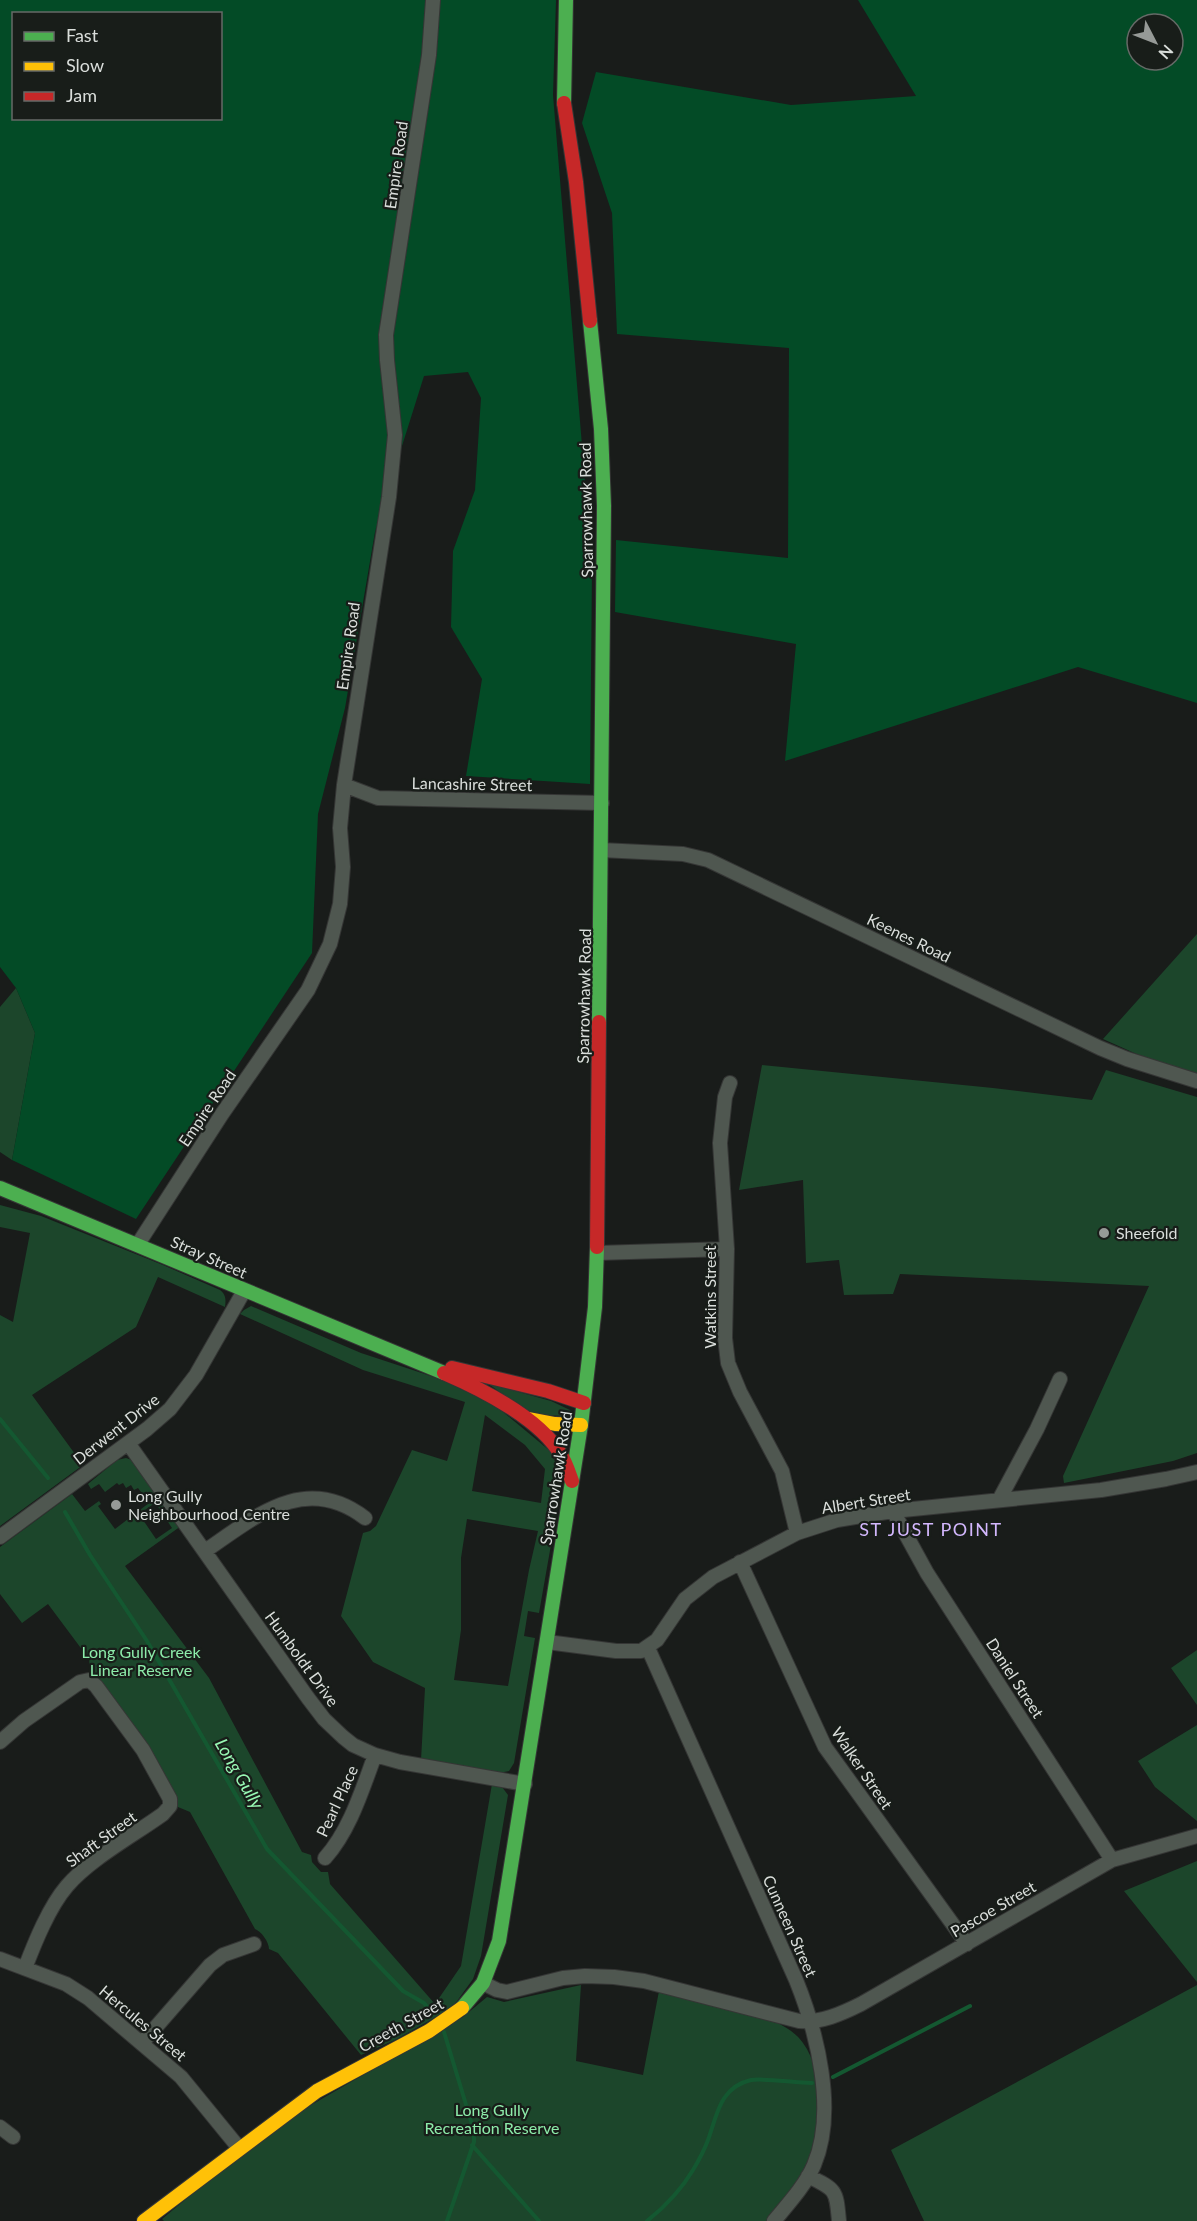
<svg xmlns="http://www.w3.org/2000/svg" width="1197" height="2221" viewBox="0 0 1197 2221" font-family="Lato,sans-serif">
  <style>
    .green { fill: #1c462b; fill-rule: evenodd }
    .forest { fill: #034b26; fill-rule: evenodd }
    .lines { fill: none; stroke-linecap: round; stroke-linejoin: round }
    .stream { stroke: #145831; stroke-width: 4 }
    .street-casing { stroke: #353635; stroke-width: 16 }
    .fast-casing { stroke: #353635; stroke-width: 16 }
    .slow-casing { stroke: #353635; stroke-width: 16 }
    .jam-casing { stroke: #353635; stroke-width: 16 }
    .street { stroke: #4f5750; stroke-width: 14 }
    .fast { stroke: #4caf50; stroke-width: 14 }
    .slow { stroke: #ffc107; stroke-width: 14 }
    .jam { stroke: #c62828; stroke-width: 14 }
    .poi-dot { fill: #969a97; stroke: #181d19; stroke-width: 2 }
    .labels { text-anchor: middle; stroke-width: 4.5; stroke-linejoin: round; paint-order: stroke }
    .street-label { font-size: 16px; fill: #dadedb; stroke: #181d19 }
    .poi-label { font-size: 16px; fill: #dadedb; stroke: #181d19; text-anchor: start }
    .park-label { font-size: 16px; fill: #8decaa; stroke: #181d19 }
    .neighbourhood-label { font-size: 18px; letter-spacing: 1.5px; fill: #d3b7fd; stroke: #181d19 }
    .water-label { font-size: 18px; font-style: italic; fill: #97f6b3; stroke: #181d19 }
  </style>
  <rect width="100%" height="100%" fill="#191c1a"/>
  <path class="green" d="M 1197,934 L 1197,1074 L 1141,1056 L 1103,1039 Z
    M 16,988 L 35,1033 L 12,1160 L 0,1152 L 0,1007 Z
    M 762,1065 L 993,1088 L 1092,1100 L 1106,1070 L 1197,1097 L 1197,1453 L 1173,1461 L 1064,1483 L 1063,1476 L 1149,1286 L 900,1274 L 893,1294 L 844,1295 L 839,1260 L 806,1263 L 803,1180 L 739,1190 Z
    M 0,1205 L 41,1216 L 163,1265 L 220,1290 C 226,1295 226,1299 225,1307 L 158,1277 L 136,1327 L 32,1395 L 83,1465 L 0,1526 L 0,1315 L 13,1322 L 30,1233 L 0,1227 Z
    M 251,1306 L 361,1353 L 443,1380 L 496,1406 L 550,1451 L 560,1472 L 561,1488 L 539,1613 L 528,1611 L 524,1636 L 535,1638 L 514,1763 L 509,1771 L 499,1773 L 421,1760 L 425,1688 L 373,1662 L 341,1616 L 363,1533 L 370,1531 L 376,1526 L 412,1450 L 447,1461 L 465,1402 L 363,1370 L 240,1314 L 244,1310 ZM 485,1415 L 525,1445 L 545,1469 L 541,1503 L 472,1491 ZM 467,1519 L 538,1531 L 529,1570 L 508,1686 L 454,1680 L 461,1630 L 461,1558 Z
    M 487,1383 L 551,1401 L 570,1410 L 573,1416 L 532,1415 Z
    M 126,1458 L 132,1460 L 165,1505 L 161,1511 L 155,1503 L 139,1514 L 156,1539 L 172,1528 L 166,1519 L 171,1516 L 181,1526 L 125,1566 L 209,1678 L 302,1852 L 311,1855 L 312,1862 L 321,1872 L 328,1872 L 330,1884 L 435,2004 L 461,1966 L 492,1784 L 502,1787 L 508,1795 L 481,1956 L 473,1979 L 452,2008 L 395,2040 L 361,2055 L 278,1953 L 269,1949 C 269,1942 261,1931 255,1929 L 190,1812 L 178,1807 L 178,1799 L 146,1742 L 95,1673 L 90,1670 L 89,1659 L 48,1604 L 22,1623 L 0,1594 L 0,1547 L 72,1494 L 85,1511 L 99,1501 L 101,1504 L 98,1506 L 115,1529 L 149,1503 L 138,1488 L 134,1490 L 131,1485 L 126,1488 L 123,1483 L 119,1485 L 117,1483 L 105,1492 L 99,1484 L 91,1489 L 88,1484 L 117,1460 Z
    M 1197,1650 L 1197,1705 L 1171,1668 Z
    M 1197,1725 L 1197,1821 L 1155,1787 L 1138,1761 Z
    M 1197,1861 L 1197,1982 L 1124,1891 Z
    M 581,1985 L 576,2061 L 643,2075 L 659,1991 L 778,2023 C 787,2028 797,2034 803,2043 C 824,2071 823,2130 809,2160 C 799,2183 782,2202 766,2221 L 164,2221 L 162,2219 L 227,2165 L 294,2115 L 463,2017 L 487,1997 L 504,2002 Z
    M 1197,1985 L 1197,2221 L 924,2221 L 891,2150 Z"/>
  <path class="forest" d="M 0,0 L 556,0 L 553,95 L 592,566 L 590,784 L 466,776 L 482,679 L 451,627 L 453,551 L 475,490 L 481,398 L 468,372 L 424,376 L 375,532 L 345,708 L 318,814 L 312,953 L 136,1219 L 12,1160 L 35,1033 L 16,988 L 0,967 ZM 14,14 L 220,14 L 220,118 L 14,118 Z
    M 858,0 L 1197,0 L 1197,703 L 1078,667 L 785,761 L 796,644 L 615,612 L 616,540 L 788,558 L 789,348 L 617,334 L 612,213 L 582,123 L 596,72 L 791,105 L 916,96 ZM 1137,24 L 1173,24 L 1173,60 L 1137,60 Z"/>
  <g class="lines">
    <path class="stream" d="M 0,1419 L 48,1478
      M 65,1512 L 90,1555 L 147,1641 L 267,1849 L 403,1991 L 424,2003 L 433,2014
      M 444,2032 L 474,2131 L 474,2142 L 447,2221
      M 833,2077 L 970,2006
      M 472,2145 L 539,2221
      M 647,2221 C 666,2206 681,2190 693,2170 C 699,2160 704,2151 708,2140 C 717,2115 720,2087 751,2080 C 766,2078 795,2083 812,2083"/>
    <defs>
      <path id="street" d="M 344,785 L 378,798 L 602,803
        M 601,850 L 683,854 L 708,860 L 1100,1048 L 1127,1059 L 1197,1081
        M 730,1083 L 725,1097 L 720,1143 L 727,1249 L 725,1338 L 728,1363 L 740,1392 L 782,1471 L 797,1533
        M 138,1244 L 222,1114 L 308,990 L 330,944 L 340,904 L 343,867 L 340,828 L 344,785 L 389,497 L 395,435 L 387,360 L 386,335 L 429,55 L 433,0
        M 597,1253 L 727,1249
        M 128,1443 L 308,1698 L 324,1719 L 343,1737 L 353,1745 L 375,1755 L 400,1762 L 525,1784
        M 999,1500 L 1037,1429 L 1060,1379
        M 893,1511 L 927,1573 L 1112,1860
        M 0,1537 L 147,1429 L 170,1409 L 196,1375 L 244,1291
        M 205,1551 C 255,1517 305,1472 365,1518
        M 740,1562 L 825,1747 L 967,1944
        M 547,1642 L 616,1651 L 641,1651 L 657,1640 L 685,1599 L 713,1577 L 797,1533 L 837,1520 L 893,1511 L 1101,1490 L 1166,1479 L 1197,1472
        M 648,1648 L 796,1980 C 817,2032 837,2111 814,2165 C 805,2186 788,2204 774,2221
        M 0,1742 L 24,1721 L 80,1682 L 89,1680 L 96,1686 L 143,1750 L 170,1799 L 170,1806 L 163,1814 C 134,1835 90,1859 67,1886 C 49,1907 35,1942 25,1968
        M 325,1858 C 350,1830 362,1790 375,1755
        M 0,1959 L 66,1984 L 88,1998 L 181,2077 L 239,2148
        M 483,1983 L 497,1990 L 507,1992 L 563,1978 L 585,1976 L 614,1977 L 644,1981 L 799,2021 C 821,2023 841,2014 861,2004 L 1112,1860 L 1197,1836
        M 142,2043 L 210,1965 L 223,1955 L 254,1944
        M 0,2127 L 13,2137
        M 808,2176 C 837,2190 836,2190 839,2221"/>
      <path id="fast" d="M 564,103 L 566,0
        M 590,321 L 601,429 L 604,506 L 599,1022
        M 0,1188 L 444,1373
        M 462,2008 L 483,1983 L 499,1941 L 581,1425 L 595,1307 L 597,1247"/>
      <path id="slow" d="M 529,1419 L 555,1424 L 581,1425
        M 144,2221 L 317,2091 L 429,2031 L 462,2008"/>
      <path id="jam" d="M 564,103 L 576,182 L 590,321
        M 597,1247 L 599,1022
        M 452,1368 L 548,1391 L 584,1403
        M 444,1373 C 481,1389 541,1419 561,1455 C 566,1463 569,1473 572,1481"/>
    </defs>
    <use href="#street" class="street-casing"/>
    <use href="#fast" class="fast-casing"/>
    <use href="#slow" class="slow-casing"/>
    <use href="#jam" class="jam-casing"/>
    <use href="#street" class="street"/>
    <use href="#fast" class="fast"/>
    <use href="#slow" class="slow"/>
    <use href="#jam" class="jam"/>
  </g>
  <g class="poi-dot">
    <circle cx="1104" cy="1233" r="6"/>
    <circle cx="116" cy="1505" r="6"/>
  </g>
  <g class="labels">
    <g class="street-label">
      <text transform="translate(396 165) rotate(-82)" y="6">Empire Road</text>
      <text transform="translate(586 510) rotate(-91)" y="6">Sparrowhawk Road</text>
      <text transform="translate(348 646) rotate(-82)" y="6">Empire Road</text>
      <text transform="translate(472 784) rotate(1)" y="6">Lancashire Street</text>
      <text transform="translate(909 938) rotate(26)" y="6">Keenes Road</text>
      <text transform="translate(584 996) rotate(-89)" y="6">Sparrowhawk Road</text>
      <text transform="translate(207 1108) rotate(-56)" y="6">Empire Road</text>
      <text transform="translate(209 1257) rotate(24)" y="6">Stray Street</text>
      <text transform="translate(710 1297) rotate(-90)" y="6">Watkins Street</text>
      <text transform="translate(116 1429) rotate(-38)" y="6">Derwent Drive</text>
      <text transform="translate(556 1478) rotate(-81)" y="6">Sparrowhawk Road</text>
      <text transform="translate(866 1501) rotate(-9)" y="6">Albert Street</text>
      <text transform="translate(302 1659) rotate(54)" y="6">Humboldt Drive</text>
      <text transform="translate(1015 1678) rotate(57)" y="6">Daniel Street</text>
      <text transform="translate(862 1768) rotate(56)" y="6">Walker Street</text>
      <text transform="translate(337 1801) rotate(-65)" y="6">Pearl Place</text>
      <text transform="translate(101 1839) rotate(-36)" y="6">Shaft Street</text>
      <text transform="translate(993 1909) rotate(-30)" y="6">Pascoe Street</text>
      <text transform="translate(790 1926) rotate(66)" y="6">Cunneen Street</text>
      <text transform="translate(143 2023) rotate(40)" y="6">Hercules Street</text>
      <text transform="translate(401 2025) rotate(-29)" y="6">Creeth Street</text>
    </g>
    <g class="poi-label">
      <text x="1116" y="1239">Sheefold</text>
      <text x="128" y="1502">Long Gully<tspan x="128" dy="18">Neighbourhood Centre</tspan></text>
    </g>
    <g class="park-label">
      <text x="141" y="1658">Long Gully Creek<tspan x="141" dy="18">Linear Reserve</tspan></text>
      <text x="492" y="2116">Long Gully<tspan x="492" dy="18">Recreation Reserve</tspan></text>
    </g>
    <g class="neighbourhood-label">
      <text x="931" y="1536">ST JUST POINT</text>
    </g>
    <g class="water-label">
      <text transform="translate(239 1774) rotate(60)" y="6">Long Gully</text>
    </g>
  </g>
  <rect x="12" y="12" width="210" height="108" fill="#181d19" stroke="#666a67" stroke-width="1.5"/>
  <rect x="24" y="32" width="30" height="9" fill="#4caf50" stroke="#666a67" stroke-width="1.5"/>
  <text x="66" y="42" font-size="18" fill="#dadedb">Fast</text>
  <rect x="24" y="62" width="30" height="9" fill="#ffc107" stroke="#666a67" stroke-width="1.5"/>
  <text x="66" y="72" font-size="18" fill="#dadedb">Slow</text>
  <rect x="24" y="92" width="30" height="9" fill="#c62828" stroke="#666a67" stroke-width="1.5"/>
  <text x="66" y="102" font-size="18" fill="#dadedb">Jam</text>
  <g transform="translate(1155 42) rotate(132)"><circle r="28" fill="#181d19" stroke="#666a67" stroke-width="1.5"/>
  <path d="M0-4.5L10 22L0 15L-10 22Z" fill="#969a97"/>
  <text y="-9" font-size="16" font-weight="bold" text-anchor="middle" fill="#dadedb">N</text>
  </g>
</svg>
